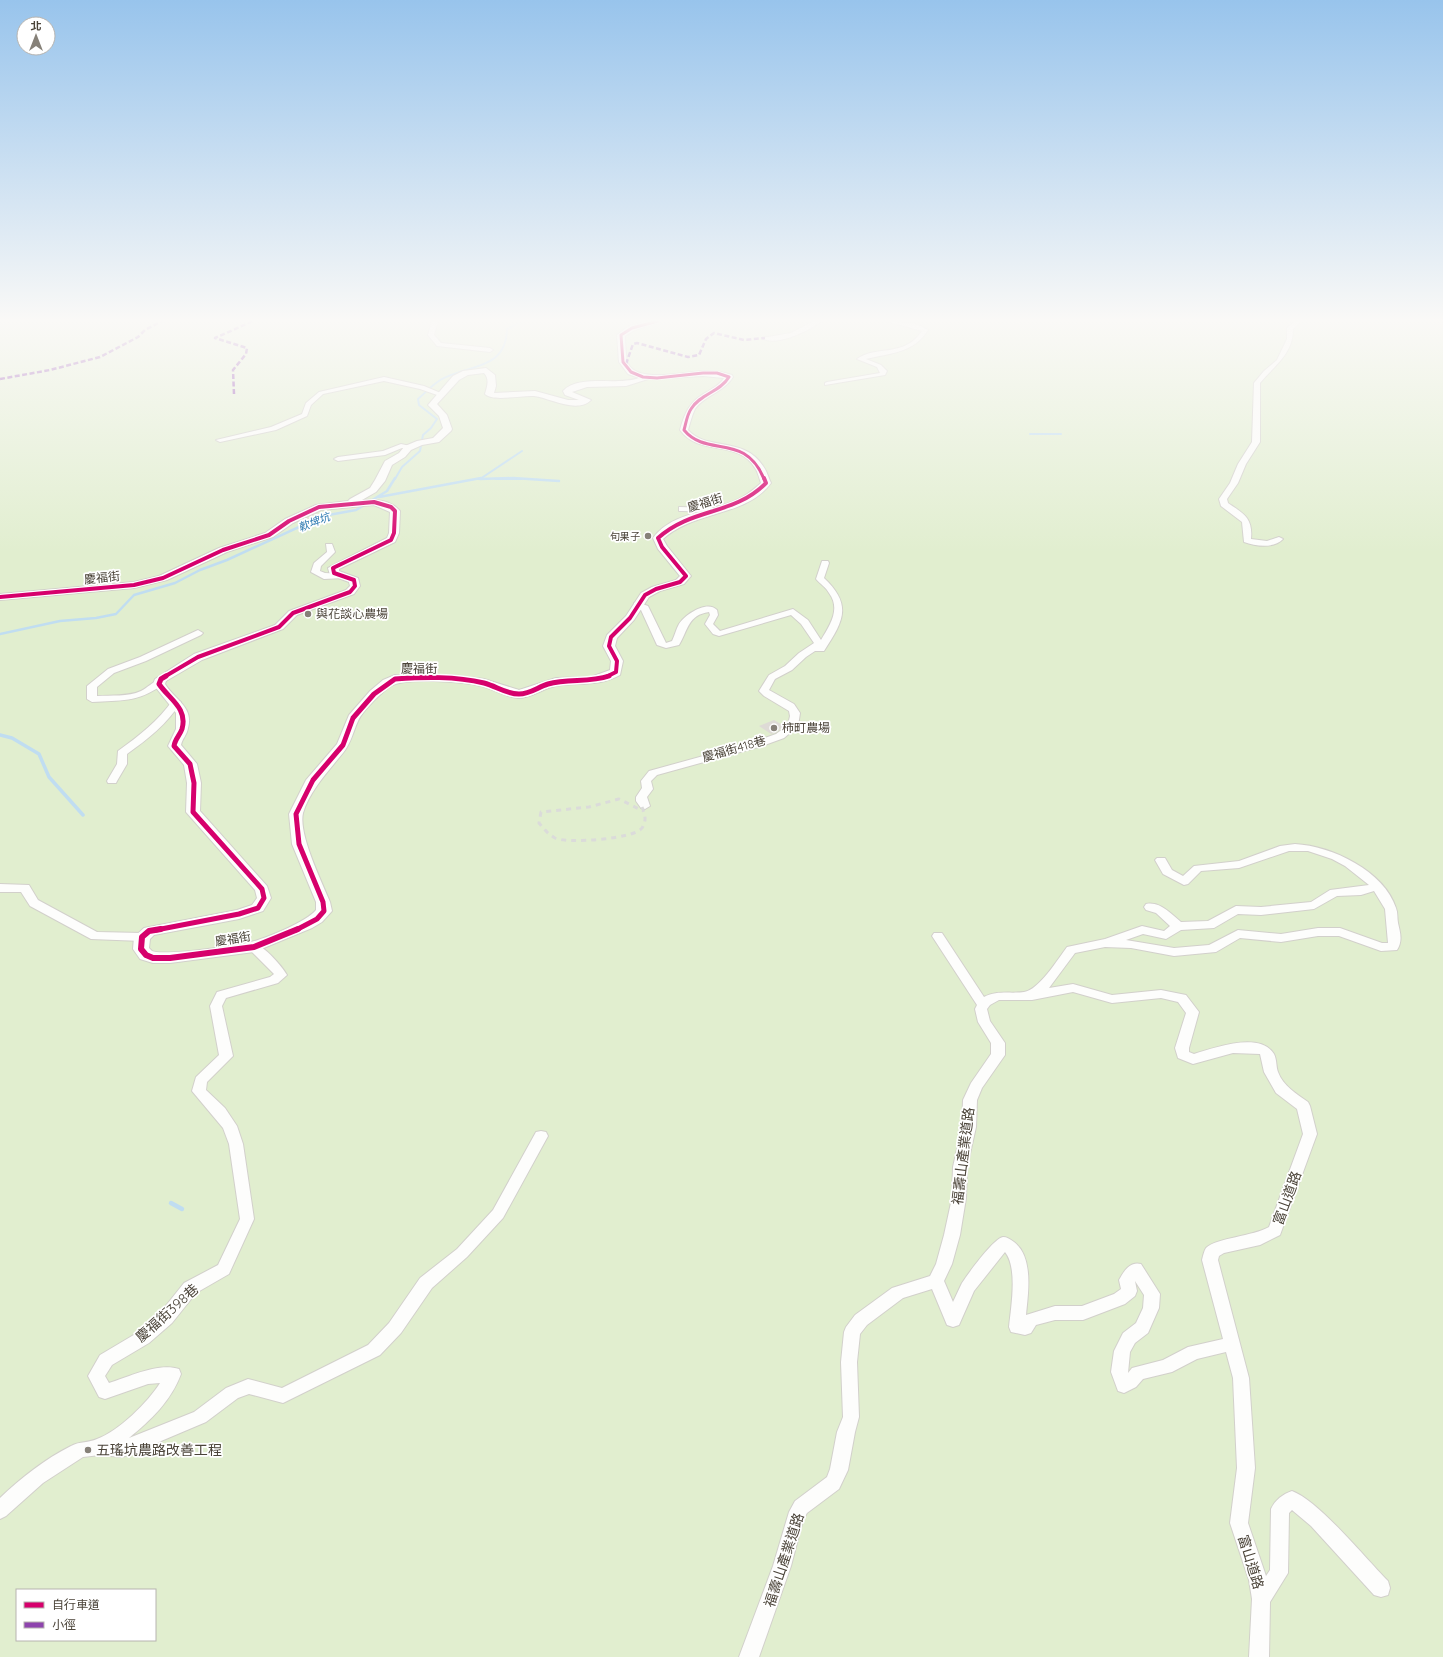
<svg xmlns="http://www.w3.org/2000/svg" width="1443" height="1657" viewBox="0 0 1443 1657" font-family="Quicksand,'Noto Sans TC',sans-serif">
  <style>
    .green { fill: #e1eecf; fill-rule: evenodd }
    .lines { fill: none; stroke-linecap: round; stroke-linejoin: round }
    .stream-far3 { stroke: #c0ddf1; stroke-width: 2 }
    .stream-far2 { stroke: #c0ddf1; stroke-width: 2.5 }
    .stream-far1 { stroke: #c0ddf1; stroke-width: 3.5 }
    .stream { stroke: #c0ddf1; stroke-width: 4.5 }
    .building { fill: #dedbd6 }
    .minor-casing { stroke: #d2d0cb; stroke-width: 2 }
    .tertiary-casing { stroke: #d2d0cb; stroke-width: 2 }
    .minor { fill: #fdfdfc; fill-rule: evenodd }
    .tertiary { fill: #fdfdfc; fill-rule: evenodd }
    .rail { stroke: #dbdbda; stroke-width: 3; stroke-dasharray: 5 5; stroke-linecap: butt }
    .quiet { stroke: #8e44ad; stroke-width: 2.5; stroke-dasharray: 5 2.5; stroke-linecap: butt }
    .cycleway-far3-casing { stroke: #fff; stroke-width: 4.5 }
    .cycleway-far2-casing { stroke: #fff; stroke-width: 6 }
    .cycleway-far1-casing { stroke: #fff; stroke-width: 8 }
    .cycleway-casing { stroke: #fff; stroke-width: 8 }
    .cycleway-far3 { stroke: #d6006c; stroke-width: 3 }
    .cycleway-far2 { stroke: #d6006c; stroke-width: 4 }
    .cycleway-far1 { stroke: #d6006c; stroke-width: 5 }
    .cycleway { stroke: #d6006c; stroke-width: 6 }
    .poi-dot { fill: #868178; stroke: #fff; stroke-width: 1.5 }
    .labels { text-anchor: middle; stroke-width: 3.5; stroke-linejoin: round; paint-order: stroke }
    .far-poi-label { font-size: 10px; fill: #4b4439; stroke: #fff; text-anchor: end }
    .far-water-label { font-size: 11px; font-style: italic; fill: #2e7ab2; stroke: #fff }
    .street-label { font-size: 12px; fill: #4b4439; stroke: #fff }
    .poi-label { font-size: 12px; fill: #4b4439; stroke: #fff; text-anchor: start }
    .near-street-label { font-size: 14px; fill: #4b4439; stroke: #fff }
    .near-poi-label { font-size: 14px; fill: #4b4439; stroke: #fff; text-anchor: start }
  </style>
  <rect width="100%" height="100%" fill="#f4f2ee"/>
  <path class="green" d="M 0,321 L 1443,321 L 1443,1657 L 0,1657 ZM 17,1590 L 155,1590 L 155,1640 L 17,1640 Z"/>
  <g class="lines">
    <path class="stream-far3" d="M 1030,434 L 1061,434
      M 395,479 L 402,467 L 420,451 L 423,435 L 431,428 L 437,419 L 419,405 L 418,399 C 426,392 433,384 442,379 C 470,364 506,370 507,329 L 523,321
      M 480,479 L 522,451
      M 496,479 L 521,479"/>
    <path class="stream-far2" d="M 480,479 L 513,478 L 559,481
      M 379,497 L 481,478
      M 0,634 L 60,621 L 96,618 L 116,614 L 134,595 L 175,583 L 200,570 L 227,560 L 323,516 L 356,510 L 387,491 L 395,478"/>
    <path class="stream-far1" d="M 0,735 L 12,738 L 39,754 L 49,777 L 83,815"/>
    <path class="stream" d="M 171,1203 L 182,1209"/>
  </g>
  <path class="building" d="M 774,720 L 784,726 L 775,733 L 771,734 L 759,726 Z"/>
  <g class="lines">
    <defs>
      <path id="minor" d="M 432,321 L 438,321 L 434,335 L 441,343 L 490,348 L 493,350 L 490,352 L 437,346 L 428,335 Z
        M 814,321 L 821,321 C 810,331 775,347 762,338 L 791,333 Z
        M 886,321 L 916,324 L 928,330 C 914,353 890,353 866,359 L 881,365 L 887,371 L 885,375 L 825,385 L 825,383 L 827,382 L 880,373 L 877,367 L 857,359 C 876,345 904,358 922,331 Z
        M 1295,321 L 1302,321 L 1293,329 C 1293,354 1275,365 1260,383 L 1260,442 L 1246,464 L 1238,483 L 1227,499 L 1228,503 C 1244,514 1253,518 1251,539 L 1267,541 L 1279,537 L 1283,539 C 1273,549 1256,546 1244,542 L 1242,522 L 1221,506 L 1219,499 L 1230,483 L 1238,464 L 1252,442 L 1254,383 L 1264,371 L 1277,360 L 1287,339 L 1287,328 Z
        M 384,377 L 424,386 L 443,394 L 440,396 L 420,389 L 384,381 L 323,394 L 311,405 L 307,416 L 276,430 L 220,442 L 216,440 L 271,427 L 302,414 L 306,403 L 319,392 Z
        M 401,444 L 415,447 L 411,449 L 402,448 L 385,455 L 338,461 L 334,459 L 338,457 L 383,451 Z
        M 679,507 L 715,508 L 719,510 L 715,512 L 682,511 L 679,511 Z
        M 326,544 L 332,544 L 335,552 L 321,566 L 320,571 L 325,573 L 344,574 L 344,578 L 324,579 L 311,572 L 314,563 L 327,552 Z
        M 822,561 L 828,561 L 829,563 L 824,578 C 853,605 843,622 824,651 L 815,651 L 806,657 L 792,670 L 775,679 L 769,690 L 794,704 L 800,713 L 798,726 L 784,738 L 762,746 L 657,775 L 651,781 L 653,789 L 647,797 L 650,806 L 645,809 L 641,808 L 636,801 L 636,797 L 642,788 L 641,781 L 649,771 L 754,742 L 776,734 L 788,725 L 790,716 L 789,711 L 764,696 L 759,691 L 769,675 L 785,666 L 799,653 L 814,643 L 801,624 L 791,615 L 719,636 L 713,634 L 705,624 L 710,615 L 709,612 C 688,615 688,630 679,645 L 666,648 L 657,645 L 641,610 L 634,607 L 634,603 L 637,602 L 648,606 L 666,643 L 672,641 C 675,635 676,629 679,624 C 686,614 707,600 717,610 L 718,615 L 713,624 L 720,631 L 793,609 L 808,620 L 821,640 C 830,625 841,609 829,593 C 826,587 820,584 816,579 Z
        M 198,630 L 203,633 L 201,635 L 146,661 L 114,673 L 97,687 L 97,696 C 111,695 128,697 141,691 C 148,688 154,679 162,681 L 164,683 L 162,685 C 137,703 121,700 92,702 L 87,699 L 87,686 L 108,669 L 140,657 Z
        M 176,699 L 181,702 C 167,724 148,739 127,754 L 127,764 L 117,781 L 116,783 L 108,783 L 107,781 L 117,764 L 118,751 C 139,736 158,721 173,700 Z
        M 1295,844 C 1332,846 1384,871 1396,908 C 1398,913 1397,918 1398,923 C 1400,932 1403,941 1397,950 L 1381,951 L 1339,936 L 1318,936 L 1281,942 L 1240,938 L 1216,952 L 1174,956 L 1131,948 L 1105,947 L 1075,953 L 1049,988 L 1073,984 L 1112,995 L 1161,990 L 1186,995 L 1199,1012 L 1189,1048 L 1189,1052 L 1194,1054 C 1214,1048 1260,1031 1274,1054 C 1277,1060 1276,1067 1278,1072 C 1283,1086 1297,1094 1308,1102 L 1310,1106 L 1317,1134 L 1280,1235 L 1260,1245 L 1224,1253 L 1219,1256 L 1218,1260 L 1249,1378 L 1255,1468 L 1248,1523 L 1266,1576 L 1270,1570 L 1271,1509 C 1275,1500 1283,1494 1292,1491 C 1319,1501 1366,1559 1388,1581 L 1390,1588 L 1388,1595 L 1381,1597 L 1374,1595 L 1311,1526 L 1292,1510 L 1289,1513 L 1288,1573 L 1270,1602 L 1269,1657 L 1249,1657 L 1252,1599 L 1249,1580 L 1230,1523 L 1237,1468 L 1233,1378 L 1226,1352 L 1197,1359 L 1172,1372 L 1143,1379 L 1136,1387 L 1124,1393 L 1118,1391 L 1111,1372 L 1114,1351 L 1123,1333 L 1136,1323 L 1143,1308 L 1144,1295 L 1135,1281 L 1137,1291 L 1135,1296 L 1125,1304 L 1083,1320 L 1055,1320 L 1036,1325 L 1031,1333 L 1025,1335 L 1011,1332 L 1009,1327 C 1011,1307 1018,1268 1005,1252 L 974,1291 L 959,1325 L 953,1327 L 947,1325 L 932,1289 L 903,1298 L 867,1325 L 860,1334 L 857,1362 L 859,1417 L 855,1432 L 848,1470 L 839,1489 L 807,1513 L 803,1520 L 791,1566 L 759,1657 L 739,1657 L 773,1566 L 789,1512 L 795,1501 L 827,1477 L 830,1469 L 837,1432 L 843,1417 L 841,1362 L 844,1332 L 846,1327 L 855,1315 L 892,1288 L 930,1276 L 936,1264 L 944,1235 L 952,1198 L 953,1167 L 962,1127 L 963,1100 L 971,1083 L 991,1054 L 991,1043 L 978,1022 L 975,1009 L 977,1005 L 932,936 L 934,933 L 942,933 L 984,997 C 998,990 1010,994 1024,992 C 1039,990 1058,959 1067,947 L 1105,939 L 1142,926 L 1164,931 L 1170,926 L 1156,913 L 1146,910 L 1144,907 L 1146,904 C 1160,901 1171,914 1181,922 L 1208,921 L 1236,906 L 1261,907 L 1311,902 L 1330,890 L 1369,885 L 1345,866 L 1332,859 L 1308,851 L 1289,851 L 1239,868 L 1201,871 L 1188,884 L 1184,885 L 1163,874 L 1155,860 L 1157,858 L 1165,858 L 1172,870 L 1183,876 L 1194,866 L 1239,861 L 1280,846 ZM 1374,891 L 1385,909 L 1388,943 L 1382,943 L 1340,928 L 1318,928 L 1281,934 L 1238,930 L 1209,945 L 1174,948 L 1126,940 L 1143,934 L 1166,939 L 1181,930 L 1214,928 L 1238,914 L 1261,915 L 1314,909 L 1337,896 L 1361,895 ZM 1073,992 L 1112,1003 L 1161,998 L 1178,1002 L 1186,1013 L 1175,1048 L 1178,1058 L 1193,1064 L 1233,1053 L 1260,1054 L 1264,1072 L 1276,1093 L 1297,1109 L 1303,1134 L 1269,1227 C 1254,1236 1216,1238 1206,1248 C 1204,1251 1203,1256 1202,1260 L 1223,1339 L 1188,1347 L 1163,1360 L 1132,1368 L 1128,1373 L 1130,1352 L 1135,1343 L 1148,1333 L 1159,1308 L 1160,1294 L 1141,1264 C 1130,1261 1124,1271 1119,1280 L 1121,1289 L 1114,1294 L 1082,1306 L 1055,1306 L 1026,1315 C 1028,1294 1034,1257 1014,1242 C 1010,1239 1007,1237 1003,1237 C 993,1239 968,1274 962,1283 C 959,1289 956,1296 953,1302 L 944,1281 L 952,1264 L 960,1235 L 966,1198 L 967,1167 L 976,1127 L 977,1100 L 982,1088 L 1005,1055 L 1005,1043 L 990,1021 L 987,1009 L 990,1005 L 999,1000 L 1032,1000 Z
        M 0,884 L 29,885 L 38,900 L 97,932 L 142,933 L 148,937 L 142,941 L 91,939 L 30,906 L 21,892 L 0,892 Z
        M 254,943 C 264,946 282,966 287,975 L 278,983 L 226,998 L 222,1006 L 233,1056 L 207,1082 L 206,1090 L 225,1108 L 237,1126 L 243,1144 L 254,1219 L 229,1274 L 196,1293 L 172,1323 L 149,1343 L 112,1365 L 105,1376 L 109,1383 C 128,1377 159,1362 179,1369 L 181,1374 C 171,1401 151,1420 129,1438 L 194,1412 L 226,1388 L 248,1379 L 282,1388 L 368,1345 L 389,1323 L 420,1278 L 457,1249 L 493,1210 L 536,1132 L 541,1131 L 546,1132 L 548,1136 L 503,1218 L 467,1257 L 432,1288 L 401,1333 L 380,1355 L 283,1403 L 249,1394 L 238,1398 L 206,1422 L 128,1455 L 122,1457 L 100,1455 L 83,1457 L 43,1483 L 6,1516 L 0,1519 L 0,1498 C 21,1478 45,1459 71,1446 C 80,1441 89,1443 97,1439 C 119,1431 148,1402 160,1383 L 148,1384 L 105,1399 L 99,1397 L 88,1376 L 100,1355 L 137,1333 L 160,1313 L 184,1283 L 218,1265 L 240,1219 L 229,1144 L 223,1128 L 192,1091 L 196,1077 L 219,1055 L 210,1006 L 217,992 L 270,977 L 274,974 L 250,950 L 248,947 L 250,944 Z"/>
      <path id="tertiary" d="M 648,321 L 661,321 L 635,330 L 625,336 C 625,339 626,358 627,361 C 634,385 686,371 705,371 C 714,371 723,372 732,375 L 733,377 C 724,392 705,395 695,409 C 692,415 690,423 688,430 C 706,451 744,436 763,466 C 767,471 768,477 771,483 C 746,517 695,510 663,539 L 667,546 L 691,576 L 684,584 L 660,591 L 649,597 L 634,620 L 617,638 L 615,646 L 623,661 L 620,675 C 599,687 578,682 556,686 C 543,688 532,698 518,698 C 505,697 494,689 481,686 C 464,682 405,677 391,686 C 382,692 363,710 358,721 C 353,732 351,743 343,753 C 329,770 309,792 303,813 C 298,834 322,882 330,902 L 332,911 L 322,922 L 312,928 L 254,952 L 170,963 L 153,963 L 140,959 L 133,949 L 134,937 L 144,928 L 237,910 L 252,905 L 257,898 L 255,890 L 186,812 L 187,783 L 184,765 L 168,746 L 176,729 L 176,713 L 153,684 L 155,679 L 194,654 L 275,625 L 289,611 L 346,590 L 350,586 L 349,582 L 330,575 L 328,568 L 387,538 L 389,533 L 390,512 L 374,505 L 321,510 L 293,523 L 273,537 L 227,552 L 167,580 L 134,588 L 0,600 L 0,594 L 134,582 L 159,576 L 219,548 L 265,533 L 285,519 L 316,505 L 348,501 L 350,499 L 370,488 L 375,480 L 385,461 L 399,453 L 405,446 L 417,441 L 433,438 L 443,428 L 439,416 L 428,405 L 453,376 L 463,371 L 486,368 L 495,375 L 496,386 L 494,393 L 535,391 L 568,400 L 579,400 L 565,395 L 563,391 C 579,374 617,386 639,378 L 628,374 L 619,362 L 617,335 L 629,326 ZM 484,373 C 490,379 487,387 485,394 C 493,402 521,395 534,396 C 550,398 577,414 591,400 L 572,392 L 587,387 L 626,386 L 648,379 L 703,376 L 724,378 C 720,385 713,388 707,392 C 690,401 685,412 680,430 C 699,457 738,439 755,468 C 758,472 759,478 761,483 C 754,489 748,495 739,499 C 711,513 673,511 653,538 L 658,549 L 680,576 L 676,580 L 652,587 L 641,593 L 626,616 L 607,635 L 603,646 L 611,661 L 610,670 L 591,677 L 556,678 L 519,690 L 484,679 L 451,675 L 395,675 L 383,680 L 370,691 L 349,715 L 337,744 L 306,780 L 289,814 L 292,844 L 316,902 L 316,910 C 306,922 267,938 251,942 C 238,946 161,956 152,951 L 149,948 L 150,939 L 154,935 L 239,919 L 263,911 L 271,898 L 267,886 L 200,811 L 201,783 L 197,764 L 181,745 C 182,739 187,735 188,728 C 194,707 175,700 165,684 L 166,681 L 202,660 L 283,629 L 297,615 L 354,594 L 360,586 L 358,578 L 339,571 L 339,569 L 395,542 L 399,533 L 400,511 C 391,500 375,499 362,500 L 376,492 L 385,481 L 392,465 L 405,457 L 411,450 L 422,445 L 439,442 L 451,431 L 452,429 L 447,415 L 437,404 L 459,380 L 468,375 Z"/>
    </defs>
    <use href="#minor" class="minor-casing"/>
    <use href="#tertiary" class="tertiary-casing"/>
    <use href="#minor" class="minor"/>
    <use href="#tertiary" class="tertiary"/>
    <path class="rail" d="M 642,807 C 645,814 647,821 642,828 C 634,839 568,844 555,838 C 548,834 544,829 539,823 L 541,812 L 589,807 L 619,799 L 643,811"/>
    <path class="quiet" d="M 626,364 L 633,344 L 637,343 L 688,357 L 699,355 L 706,339 L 714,333 L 744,340 L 765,338
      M 0,379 L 50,370 L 100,357 L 138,337 L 145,330 L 162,321
      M 234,394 L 233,370 L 246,354 L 247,348 L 215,338 L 253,321"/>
    <defs>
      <path id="cycleway-far3" d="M 658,321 L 632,328 L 621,335 L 623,362 L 631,372 L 643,377 L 657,378 L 703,373 L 717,373 L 729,377 C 720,392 700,394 691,409 C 687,415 686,423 684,430 C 707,458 745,432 764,479"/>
      <path id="cycleway-far2" d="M 0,597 L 134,585 L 163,578 L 223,550 L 269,535 L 289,521 L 319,507 L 374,502 L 391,507 L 395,511 L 394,533 L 391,540 L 333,568 L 334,573 L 354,580 L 355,586 L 350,592 L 293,613 L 279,627 L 198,657 L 164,677
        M 606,677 L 616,672 L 617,661 L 609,646 L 611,637 L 630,618 L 645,595 L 656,589 L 680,582 L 686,576 L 662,547 L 658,538 C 693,507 733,516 766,483 L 764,478"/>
      <path id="cycleway-far1" d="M 156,930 L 239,914 L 258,908 L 264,898 L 262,889 L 193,812 L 194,783 L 190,764 L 174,746 C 175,739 180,735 182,729 C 188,708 169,699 159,684 L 161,679 L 166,676
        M 296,930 L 317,919 L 324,911 L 323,902 L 299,844 L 296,814 L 313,780 L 343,745 L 353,718 L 374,694 L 395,679 C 424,677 455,676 484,683 C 496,686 506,694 519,694 C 530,694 538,687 548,684 C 568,678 589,683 609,676"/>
      <path id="cycleway" d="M 161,929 L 149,931 L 142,937 L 141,949 L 146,955 L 153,958 L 170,958 L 254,947 L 298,929"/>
    </defs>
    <use href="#cycleway-far3" class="cycleway-far3-casing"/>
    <use href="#cycleway-far2" class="cycleway-far2-casing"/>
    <use href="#cycleway-far1" class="cycleway-far1-casing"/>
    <use href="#cycleway" class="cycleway-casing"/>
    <use href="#cycleway-far3" class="cycleway-far3"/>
    <use href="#cycleway-far2" class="cycleway-far2"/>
    <use href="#cycleway-far1" class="cycleway-far1"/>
    <use href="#cycleway" class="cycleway"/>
  </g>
  <linearGradient id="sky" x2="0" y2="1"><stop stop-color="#98c4ec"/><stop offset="0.58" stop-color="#faf9f7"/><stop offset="1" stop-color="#faf9f7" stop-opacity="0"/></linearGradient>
  <rect width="1443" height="553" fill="url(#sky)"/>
  <g class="poi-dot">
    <circle cx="648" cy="536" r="4"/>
    <circle cx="308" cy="614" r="4"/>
    <circle cx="774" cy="728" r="4"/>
    <circle cx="88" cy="1450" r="4"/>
  </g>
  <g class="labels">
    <g class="far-poi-label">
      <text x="640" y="540">旬果子</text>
    </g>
    <g class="far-water-label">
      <text transform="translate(314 522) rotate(-21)" y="4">軟埤坑</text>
    </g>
    <g class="street-label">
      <text transform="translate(705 503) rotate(-17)" y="4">慶福街</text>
      <text transform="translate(102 578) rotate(-6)" y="4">慶福街</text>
      <text x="419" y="673">慶福街</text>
      <text transform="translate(734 749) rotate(-16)" y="4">慶福街418巷</text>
      <text transform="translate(233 939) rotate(-9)" y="4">慶福街</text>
    </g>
    <g class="poi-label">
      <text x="316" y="618">與花談心農場</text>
      <text x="782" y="732">柿町農場</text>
    </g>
    <g class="near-street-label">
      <text transform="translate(963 1156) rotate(-83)" y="5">福壽山產業道路</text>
      <text transform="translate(1287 1198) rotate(-70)" y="5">富山道路</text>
      <text transform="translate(167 1313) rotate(-42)" y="5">慶福街398巷</text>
      <text transform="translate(784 1560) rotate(-72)" y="5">福壽山產業道路</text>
      <text transform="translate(1251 1562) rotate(73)" y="5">富山道路</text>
    </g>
    <g class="near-poi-label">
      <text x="96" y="1455">五瑤坑農路改善工程</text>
    </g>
  </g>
  <rect x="16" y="1589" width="140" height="52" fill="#ffffff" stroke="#b7b4b0"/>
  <rect x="24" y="1602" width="20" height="6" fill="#d6006c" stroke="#b7b4b0"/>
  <text x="52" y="1609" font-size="12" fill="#4b4439">自行車道</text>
  <rect x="24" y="1622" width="20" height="6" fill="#8e44ad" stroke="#b7b4b0"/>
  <text x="52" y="1629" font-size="12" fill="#4b4439">小徑</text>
  <g transform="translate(36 36)"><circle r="19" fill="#ffffff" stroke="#b7b4b0"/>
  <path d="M0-3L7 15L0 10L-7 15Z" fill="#868178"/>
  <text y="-6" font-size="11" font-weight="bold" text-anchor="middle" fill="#4b4439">北</text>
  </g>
</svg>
